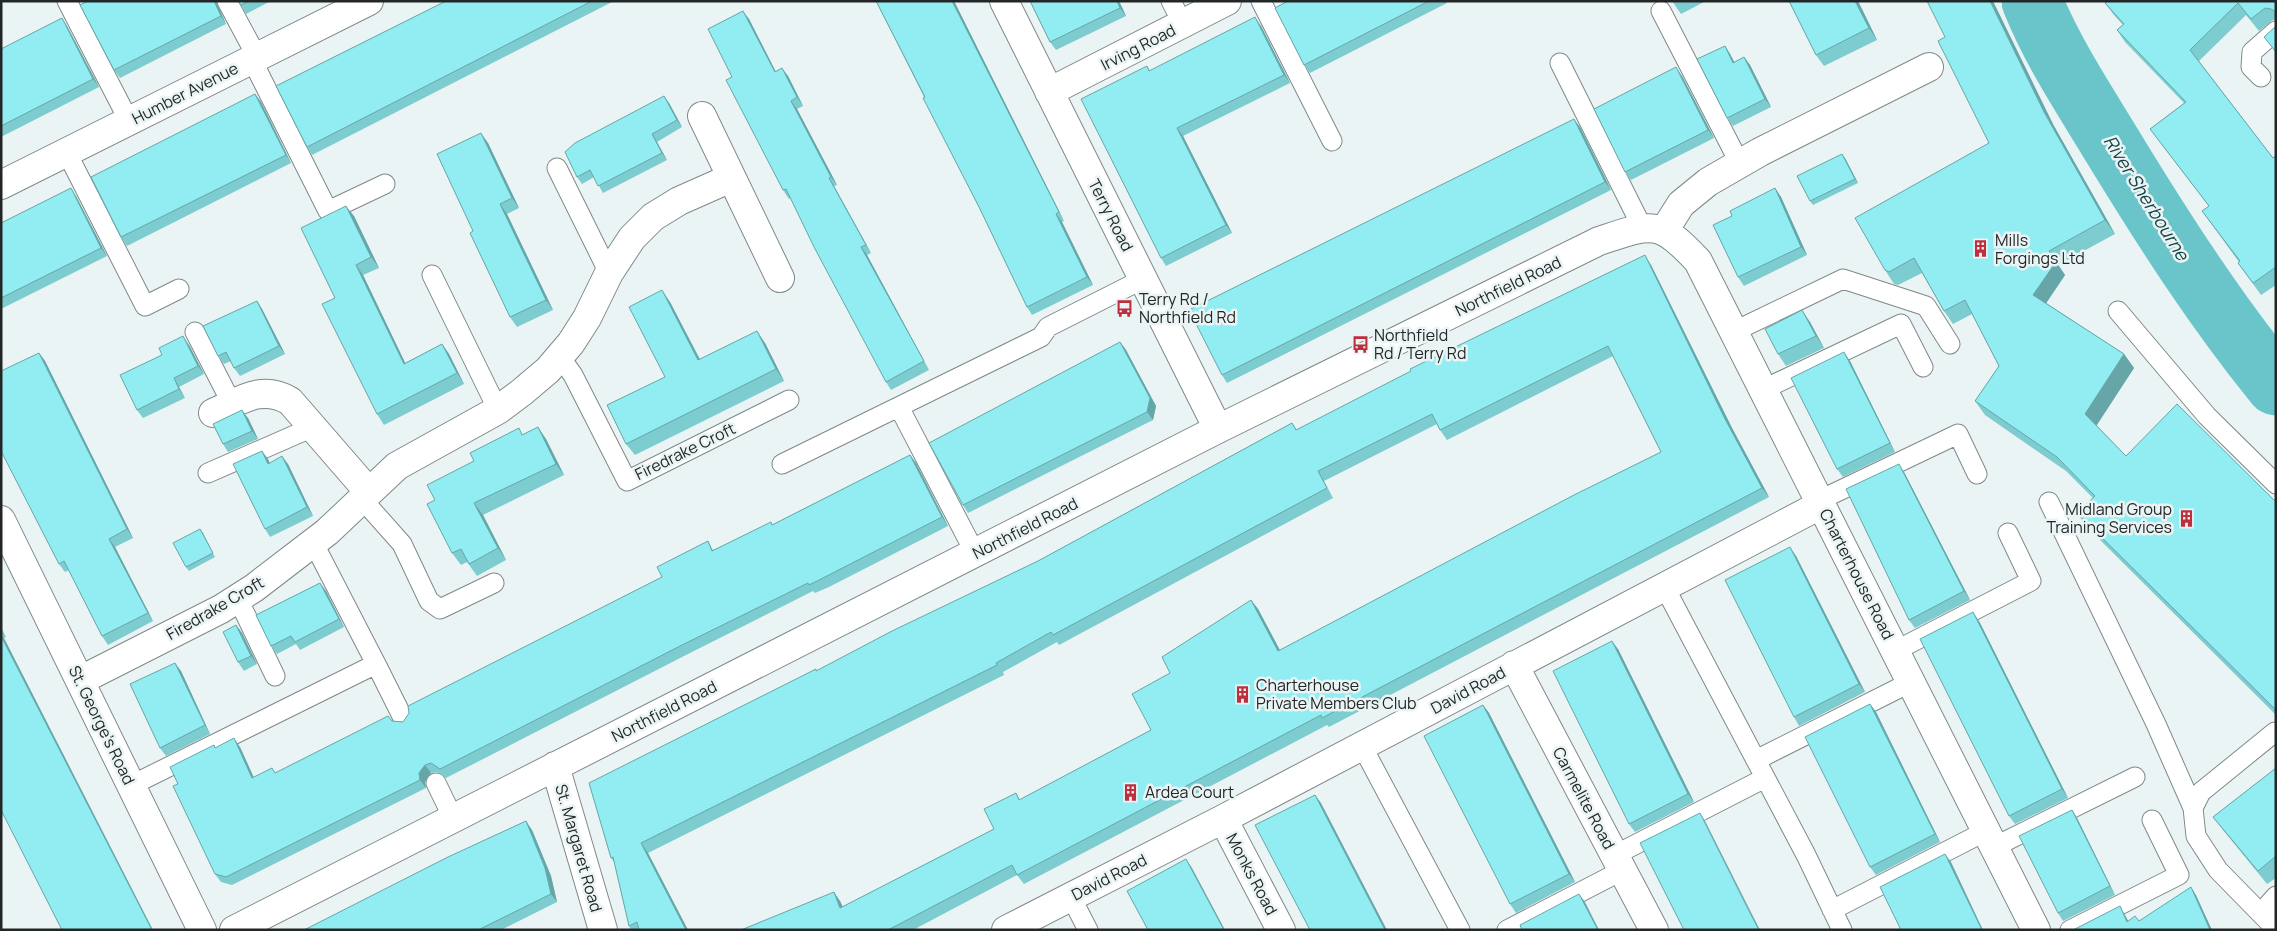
<svg xmlns="http://www.w3.org/2000/svg" width="2277" height="931" viewBox="0 0 2277 931" font-family="Manrope,sans-serif">
  <style>
    .lines { fill: none; stroke-linecap: round; stroke-linejoin: round }
    .river { stroke: #69c5ca; stroke-width: 61 }
    .service-casing { stroke: #808888; stroke-width: 21 }
    .minor-casing { stroke: #808888; stroke-width: 30 }
    .service { stroke: #fff; stroke-width: 19 }
    .minor { stroke: #fff; stroke-width: 28 }
    .wall { fill: #7dcccf }
    .shaded-wall { fill: #66a6a9 }
    .building { fill: #91edf1; stroke: #66a6a9 }
    .labels { text-anchor: middle; stroke-width: 5; stroke-linejoin: round; paint-order: stroke }
    .street-label { font-size: 16px; fill: #232627; stroke: #ebf4f4 }
    .poi-label { font-size: 16px; fill: #232627; stroke: #ebf4f4; text-anchor: start }
    .water-label { font-size: 18px; font-style: italic; fill: #184345; stroke: #ebf4f4 }
  </style>
  <rect width="100%" height="100%" fill="#ebf4f4"/>
  <g class="lines">
    <path class="river" d="M 2032,1 C 2053,53 2084,99 2113,147 C 2163,229 2215,310 2276,385"/>
    <defs>
      <path id="service" d="M 67,1 L 129,121
        M 227,1 L 257,57
        M 1171,1 L 1183,24
        M 1261,1 L 1332,141
        M 1661,11 L 1740,164
        M 252,60 L 328,211 L 385,184
        M 1560,63 L 1642,227
        M 2261,77 L 2251,67 L 2252,52 L 2276,31
        M 67,153 L 145,306 L 179,289
        M 557,168 L 609,273
        M 432,275 L 498,410
        M 2118,311 L 2207,416 L 2276,484
        M 195,332 L 232,404
        M 1733,332 L 1843,279 L 1926,306 L 1950,344
        M 560,357 L 573,375 L 627,481 L 789,400
        M 1762,390 L 1901,324 L 1923,367
        M 899,407 L 975,553
        M 782,464 L 1041,337 L 1048,327 L 1143,279
        M 208,473 L 313,427
        M 362,499 L 402,544 L 429,601 L 440,609 L 494,583
        M 1820,500 L 1958,434 L 1977,474
        M 2049,502 L 2156,724 L 2193,808
        M 1664,586 L 1806,855 L 1842,930
        M 238,599 L 275,676
        M 1895,651 L 2031,581 L 2008,533
        M 376,664 L 404,720
        M 1362,746 L 1460,930
        M 1756,760 L 1911,682
        M 436,783 L 453,818
        M 132,785 L 376,664 L 313,542
        M 1994,847 L 2135,777
        M 1615,855 L 1765,778
        M 1071,897 L 1088,930
        M 1832,910 L 1986,831
        M 2270,923 L 2218,870 L 2196,836 L 2193,808 L 2201,792 L 2275,732
        M 2274,928 L 2270,923 L 2268,905 L 2276,896
        M 1507,930 L 1623,870
        M 2070,930 L 2179,875 L 2152,820"/>
      <path id="minor" d="M 1004,1 L 1218,429
        M 1049,92 L 1227,1
        M 702,116 L 780,278
        M 1,185 L 369,1
        M 1664,231 L 1681,204 L 1708,182 L 1760,152 L 1929,67
        M 213,413 C 240,401 261,384 290,401 L 369,492
        M 1,520 L 202,930
        M 1514,665 L 1654,930
        M 81,680 L 221,609 L 254,588 L 327,532 L 397,466 L 498,410 L 522,392 L 548,370 L 571,343 L 587,318 L 609,273 L 632,238 L 653,217 L 679,201 L 731,178
        M 555,766 L 603,930
        M 1223,819 L 1281,930
        M 234,930 L 1218,429 L 1599,241 C 1651,224 1658,218 1698,261 L 2036,930
        M 1006,930 L 1223,819 L 1822,504"/>
    </defs>
    <use href="#service" class="service-casing"/>
    <use href="#minor" class="minor-casing"/>
    <use href="#service" class="service"/>
    <use href="#minor" class="minor"/>
  </g>
  <path class="wall" d="M 88,1 L 216,1 L 226,24 L 120,78 L 114,70 Z
    M 238,1 L 271,1 L 246,14 Z
    M 446,1 L 614,1 L 312,155 L 307,147 Z
    M 876,1 L 954,1 L 1064,221 L 1062,222 L 1093,285 L 1032,315 L 1027,307 L 979,207 Z
    M 1030,1 L 1119,1 L 1126,16 L 1056,50 L 1050,42 Z
    M 1288,1 L 1446,1 L 1447,3 L 1310,73 L 1304,65 Z
    M 1672,1 L 1706,1 L 1681,14 Z
    M 1789,1 L 1858,1 L 1877,40 L 1824,66 L 1816,55 Z
    M 2276,1 L 2276,20 L 2273,20 L 2259,31 L 2246,15 L 2199,61 L 2273,158 L 2276,156 L 2276,285 L 2261,295 L 2238,263 L 2239,262 L 2202,211 L 2209,206 L 2150,129 L 2184,103 L 2125,42 L 2117,30 L 2123,25 L 2114,15 L 2105,3 Z
    M 749,19 L 776,72 L 788,76 L 803,106 L 797,109 L 837,185 L 834,186 L 871,253 L 867,255 L 929,370 L 891,390 L 886,382 L 791,198 L 789,199 L 783,190 L 732,77 Z
    M 67,26 L 99,87 L 1,137 L 1,49 Z
    M 1261,26 L 1290,83 L 1183,136 L 1232,233 L 1166,266 L 1161,258 L 1147,66 L 1150,71 Z
    M 1945,37 L 2054,126 L 2115,234 L 2058,265 L 2065,275 L 2046,303 L 2124,354 L 2134,368 L 2096,425 L 2126,456 L 2276,502 L 2276,715 L 2087,527 L 2077,513 L 2093,498 L 2066,471 L 1985,415 L 1975,401 L 1999,366 L 1972,314 L 1953,324 L 1944,311 L 1922,273 L 1898,285 L 1894,284 L 1885,270 L 1989,143 Z
    M 1725,46 L 1730,54 L 1734,62 L 1744,57 L 1750,65 L 1771,107 L 1733,126 L 1727,118 Z
    M 1682,76 L 1714,138 L 1631,180 L 1625,172 Z
    M 255,94 L 261,102 L 291,163 L 127,246 L 121,237 Z
    M 669,103 L 682,127 L 657,142 L 667,160 L 603,193 L 594,177 L 582,184 L 577,177 Z
    M 1580,127 L 1611,190 L 1227,383 L 1222,375 Z
    M 488,143 L 519,208 L 507,214 L 553,310 L 517,327 L 510,317 L 473,231 Z
    M 1845,158 L 1858,183 L 1813,205 L 1810,201 Z
    M 1775,188 L 1781,197 L 1807,255 L 1744,286 L 1738,277 L 1732,216 Z
    M 76,196 L 107,256 L 1,309 L 1,223 Z
    M 354,216 L 379,268 L 363,275 L 405,363 L 442,344 L 449,354 L 464,384 L 384,425 L 377,414 L 335,298 Z
    M 1651,265 L 1732,428 L 1769,497 L 1329,727 L 1327,725 L 1024,884 L 1017,875 L 913,930 L 741,930 L 840,901 L 843,907 L 994,829 L 1016,793 L 1020,800 L 1151,730 L 1170,673 L 1251,600 L 1258,609 L 1280,650 L 1661,452 L 1613,356 L 1447,440 L 1440,430 L 1437,424 L 1324,481 L 1333,498 L 1059,645 L 1057,642 L 1003,672 L 1004,675 L 648,853 L 688,930 L 631,930 L 629,926 L 615,863 L 611,858 L 817,671 L 1038,561 L 1292,423 L 1297,430 Z
    M 257,301 L 262,309 L 285,354 L 240,376 L 234,368 L 231,361 L 224,364 L 218,356 Z
    M 670,302 L 700,359 L 765,343 L 784,381 L 635,455 L 626,444 L 665,377 Z
    M 1810,322 L 1824,348 L 1786,366 L 1778,354 Z
    M 1120,342 L 1126,350 L 1156,406 L 1153,420 L 968,513 L 963,505 Z
    M 189,345 L 204,374 L 179,387 L 185,398 L 143,418 L 137,410 Z
    M 39,353 L 45,361 L 133,538 L 115,547 L 153,621 L 108,645 L 102,636 L 69,570 L 65,572 L 59,564 Z
    M 1850,361 L 1895,452 L 1843,477 L 1837,469 Z
    M 248,418 L 258,439 L 228,452 L 223,444 Z
    M 523,434 L 546,439 L 564,475 L 483,515 L 506,560 L 477,576 L 467,562 L 461,565 L 452,553 L 435,500 Z
    M 910,455 L 916,463 L 948,526 L 829,587 L 815,593 L 813,591 L 688,654 L 446,778 L 437,772 L 431,773 L 425,782 L 426,788 L 232,885 L 221,882 L 215,874 L 214,745 L 215,748 L 240,747 L 254,778 L 275,773 L 392,721 L 403,722 L 662,577 L 708,541 L 713,550 L 772,525 Z
    M 268,459 L 269,463 L 288,464 L 313,516 L 270,537 L 265,529 Z
    M 1904,472 L 1970,600 L 1915,628 L 1909,620 Z
    M 200,529 L 215,557 L 189,571 L 186,567 Z
    M 1796,556 L 1865,692 L 1799,726 L 1794,717 Z
    M 326,591 L 344,627 L 300,650 L 296,644 L 277,654 L 271,646 Z
    M 1979,621 L 2068,798 L 2015,824 L 2009,816 Z
    M 236,625 L 242,633 L 257,664 L 244,671 L 238,662 Z
    M 1,627 L 6,637 L 4,638 L 1,810 Z
    M 1618,649 L 1694,802 L 1635,832 L 1629,824 Z
    M 181,671 L 210,734 L 166,756 L 160,748 Z
    M 1870,704 L 1876,712 L 1940,842 L 1876,875 L 1870,867 Z
    M 1483,705 L 1489,713 L 1575,882 L 1516,913 L 1510,904 Z
    M 2276,768 L 2276,878 L 2267,884 L 2223,830 L 2213,817 Z
    M 2072,810 L 2077,818 L 2115,895 L 2063,921 L 2058,913 Z
    M 532,830 L 551,876 L 557,902 L 501,930 L 304,930 Z"/>
  <path class="shaded-wall" d="M 214,1 L 216,1 L 226,24 L 221,16 Z
    M 952,1 L 954,1 L 1064,221 L 1059,212 Z
    M 1117,1 L 1119,1 L 1126,16 L 1120,8 Z
    M 1855,1 L 1858,1 L 1877,40 L 1869,28 Z
    M 1990,1 L 1993,1 L 2054,126 L 2115,234 L 2105,220 L 2044,112 Z
    M 743,11 L 749,19 L 780,80 L 775,72 Z
    M 1255,17 L 1261,26 L 1290,83 L 1284,75 Z
    M 62,18 L 67,26 L 99,87 L 93,79 Z
    M 1725,46 L 1730,54 L 1739,71 L 1733,63 Z
    M 1744,57 L 1750,65 L 1771,107 L 1765,99 Z
    M 1676,67 L 1682,76 L 1714,138 L 1708,130 Z
    M 782,68 L 788,76 L 803,106 L 797,97 Z
    M 255,94 L 261,102 L 291,163 L 286,155 Z
    M 664,96 L 669,103 L 682,127 L 677,120 Z
    M 791,101 L 797,109 L 837,185 L 831,177 Z
    M 1574,119 L 1580,127 L 1611,190 L 1605,182 Z
    M 1177,128 L 1183,136 L 1232,233 L 1226,225 Z
    M 481,133 L 488,143 L 519,208 L 512,198 Z
    M 652,134 L 657,142 L 667,160 L 662,153 Z
    M 1842,154 L 1845,158 L 1858,183 L 1855,179 Z
    M 829,178 L 834,186 L 871,253 L 866,245 Z
    M 71,188 L 76,196 L 107,256 L 101,248 Z
    M 1775,188 L 1781,197 L 1807,255 L 1801,247 Z
    M 500,204 L 507,214 L 553,310 L 546,300 Z
    M 346,206 L 354,216 L 379,268 L 371,257 Z
    M 1056,214 L 1062,222 L 1093,285 L 1087,277 Z
    M 861,247 L 867,255 L 929,370 L 924,361 Z
    M 2049,251 L 2065,275 L 2043,308 L 2033,295 Z
    M 1645,255 L 1651,265 L 1732,428 L 1769,497 L 1762,488 L 1725,419 Z
    M 356,265 L 363,275 L 411,375 L 404,364 Z
    M 662,290 L 670,302 L 706,372 L 698,360 Z
    M 257,301 L 262,309 L 285,354 L 279,346 Z
    M 1802,310 L 1810,322 L 1824,348 L 1816,336 Z
    M 757,331 L 765,343 L 784,381 L 776,369 Z
    M 183,336 L 189,345 L 204,374 L 198,366 Z
    M 1120,342 L 1126,350 L 1156,406 L 1153,420 L 1147,412 Z
    M 442,344 L 449,354 L 464,384 L 457,373 Z
    M 1844,352 L 1850,361 L 1895,452 L 1890,443 Z
    M 39,353 L 45,361 L 133,538 L 127,529 Z
    M 2124,354 L 2134,368 L 2095,428 L 2085,414 Z
    M 174,378 L 179,387 L 185,398 L 179,389 Z
    M 242,410 L 248,418 L 258,439 L 252,431 Z
    M 538,427 L 546,439 L 564,475 L 556,464 Z
    M 262,451 L 268,459 L 274,472 L 268,464 Z
    M 910,455 L 916,463 L 948,526 L 942,517 Z
    M 282,456 L 288,464 L 313,516 L 307,507 Z
    M 1899,464 L 1904,472 L 1970,600 L 1964,591 Z
    M 474,503 L 483,515 L 506,560 L 498,548 Z
    M 200,529 L 203,533 L 215,557 L 213,553 Z
    M 109,539 L 115,547 L 153,621 L 148,613 Z
    M 1790,547 L 1796,556 L 1865,692 L 1859,684 Z
    M 320,583 L 326,591 L 344,627 L 339,619 Z
    M 1251,600 L 1258,609 L 1285,660 L 1278,651 Z
    M 1973,612 L 1979,621 L 2068,798 L 2062,789 Z
    M 236,625 L 242,633 L 257,664 L 251,656 Z
    M 1,635 L 4,638 L 153,930 L 152,930 L 1,636 Z
    M 1612,641 L 1618,649 L 1694,802 L 1688,794 Z
    M 175,663 L 181,671 L 210,734 L 205,725 Z
    M 1870,704 L 1876,712 L 1940,842 L 1935,834 Z
    M 1483,705 L 1489,713 L 1575,882 L 1569,874 Z
    M 234,738 L 240,747 L 258,787 L 252,778 Z
    M 425,765 L 431,773 L 425,782 L 426,788 L 420,780 L 419,773 Z
    M 1315,795 L 1321,803 L 1387,930 L 1385,930 Z
    M 2072,810 L 2077,818 L 2115,895 L 2110,886 Z
    M 1700,813 L 1705,821 L 1760,930 L 1759,930 Z
    M 526,821 L 532,830 L 551,876 L 557,902 L 551,894 Z
    M 641,843 L 648,853 L 688,930 L 686,930 Z
    M 1945,854 L 1951,862 L 1983,930 L 1982,930 Z
    M 1186,859 L 1192,868 L 1225,930 L 1224,930 Z
    M 2191,887 L 2196,895 L 2212,930 L 2210,930 Z
    M 834,892 L 840,901 L 847,917 L 840,908 Z
    M 1579,894 L 1585,902 L 1599,930 L 1598,930 Z
    M 2120,906 L 2125,915 L 2133,930 L 2127,922 Z"/>
  <path class="building" d="M 88,1 L 214,1 L 221,16 L 114,70 L 80,5 Z
    M 238,1 L 249,1 L 241,5 Z
    M 446,1 L 592,1 L 307,147 L 276,86 Z
    M 876,1 L 952,1 L 1059,212 L 1056,214 L 1087,277 L 1027,307 L 979,207 L 923,98 L 925,97 Z
    M 1030,1 L 1117,1 L 1120,8 L 1050,42 Z
    M 1288,1 L 1429,1 L 1304,65 L 1275,8 Z
    M 1789,1 L 1855,1 L 1869,28 L 1816,55 Z
    M 1927,1 L 1990,1 L 2044,112 L 2105,220 L 2049,251 L 2056,262 L 2033,295 L 2124,354 L 2085,414 L 2126,456 L 2177,404 L 2276,502 L 2276,710 L 2077,513 L 2095,496 L 2057,457 L 1975,401 L 1999,366 L 1965,300 L 1944,311 L 1914,258 L 1889,272 L 1885,270 L 1855,218 L 1989,143 L 1938,41 L 1945,37 Z
    M 2108,1 L 2276,1 L 2276,12 L 2271,9 L 2265,8 L 2251,19 L 2238,3 L 2190,50 L 2273,158 L 2276,156 L 2276,267 L 2253,283 L 2238,263 L 2240,261 L 2202,211 L 2209,206 L 2150,129 L 2186,102 L 2117,30 L 2124,24 L 2105,3 Z
    M 743,11 L 775,72 L 782,68 L 797,97 L 791,101 L 831,177 L 829,178 L 866,245 L 861,247 L 924,361 L 886,382 L 814,247 L 786,189 L 783,190 L 726,80 L 732,77 L 708,29 Z
    M 1255,17 L 1284,75 L 1177,128 L 1226,225 L 1161,258 L 1081,99 L 1147,66 L 1149,71 Z
    M 62,18 L 93,79 L 1,126 L 1,49 Z
    M 2276,26 L 2276,52 L 2264,37 Z
    M 1725,46 L 1733,63 L 1744,57 L 1765,99 L 1727,118 L 1697,59 Z
    M 1676,67 L 1708,130 L 1625,172 L 1594,109 Z
    M 255,94 L 286,155 L 121,237 L 91,177 Z
    M 664,96 L 677,120 L 652,134 L 662,153 L 598,186 L 590,170 L 577,177 L 565,152 L 575,143 Z
    M 1574,119 L 1605,182 L 1222,375 L 1189,310 Z
    M 481,133 L 512,198 L 500,204 L 546,300 L 510,317 L 470,233 L 473,231 L 437,154 Z
    M 1842,154 L 1855,179 L 1810,201 L 1797,176 Z
    M 71,188 L 101,248 L 1,298 L 1,223 Z
    M 1775,188 L 1801,247 L 1738,277 L 1713,225 L 1732,216 L 1730,211 Z
    M 346,206 L 371,257 L 356,265 L 404,364 L 442,344 L 457,373 L 377,414 L 322,304 L 335,298 L 301,228 Z
    M 1645,255 L 1725,419 L 1762,488 L 1322,718 L 1321,715 L 1017,875 L 1012,865 L 888,930 L 741,930 L 834,892 L 840,908 L 994,829 L 984,809 L 1016,793 L 1019,800 L 1151,730 L 1132,694 L 1170,673 L 1162,657 L 1251,600 L 1278,651 L 1574,495 L 1661,452 L 1608,346 L 1440,430 L 1432,414 L 1318,471 L 1327,488 L 1053,635 L 1051,632 L 996,663 L 997,665 L 641,843 L 686,930 L 639,930 L 637,922 L 629,926 L 613,857 L 611,858 L 589,783 L 816,669 L 816,671 L 892,631 L 1038,561 L 1292,423 L 1296,430 L 1411,371 L 1410,369 Z
    M 662,290 L 698,360 L 757,331 L 776,369 L 626,444 L 607,405 L 665,377 L 629,307 Z
    M 257,301 L 279,346 L 234,368 L 226,352 L 218,356 L 203,326 Z
    M 1802,310 L 1816,336 L 1778,354 L 1765,329 Z
    M 183,336 L 198,366 L 174,378 L 179,389 L 137,410 L 120,375 L 162,355 L 159,348 Z
    M 1120,342 L 1150,398 L 1147,412 L 963,505 L 929,443 Z
    M 1844,352 L 1890,443 L 1837,469 L 1791,378 Z
    M 39,353 L 127,529 L 109,539 L 148,613 L 102,636 L 64,561 L 59,564 L 1,451 L 1,371 Z
    M 242,410 L 252,431 L 223,444 L 213,424 Z
    M 538,427 L 556,464 L 474,503 L 498,548 L 469,564 L 461,549 L 452,553 L 427,504 L 435,500 L 427,485 L 474,461 L 470,453 L 519,428 L 522,435 Z
    M 262,451 L 268,464 L 282,456 L 307,507 L 265,529 L 233,464 Z
    M 910,455 L 942,517 L 823,578 L 809,585 L 808,583 L 682,645 L 440,769 L 431,763 L 425,765 L 419,773 L 420,780 L 226,877 L 215,874 L 173,786 L 178,784 L 170,767 L 214,745 L 215,748 L 234,738 L 252,778 L 272,768 L 275,773 L 388,716 L 392,721 L 403,722 L 409,713 L 408,706 L 662,577 L 657,567 L 708,541 L 712,551 L 771,522 L 772,525 Z
    M 1899,464 L 1964,591 L 1909,620 L 1846,489 Z
    M 200,529 L 213,553 L 186,567 L 173,543 Z
    M 1790,547 L 1859,684 L 1794,717 L 1725,580 Z
    M 320,583 L 339,619 L 295,642 L 291,636 L 271,646 L 256,615 Z
    M 1973,612 L 2062,789 L 2009,816 L 1920,639 Z
    M 236,625 L 251,656 L 238,662 L 223,632 Z
    M 1,636 L 152,930 L 62,930 L 1,810 Z
    M 1612,641 L 1688,794 L 1629,824 L 1553,671 Z
    M 175,663 L 205,725 L 160,748 L 130,684 Z
    M 1870,704 L 1935,834 L 1870,867 L 1805,737 Z
    M 1483,705 L 1569,874 L 1510,904 L 1424,736 Z
    M 2276,768 L 2276,856 L 2258,871 L 2213,817 Z
    M 1315,795 L 1385,930 L 1310,930 L 1255,825 Z
    M 2072,810 L 2110,886 L 2058,913 L 2019,836 Z
    M 1700,813 L 1750,913 L 1759,930 L 1684,930 L 1640,843 Z
    M 526,821 L 545,868 L 551,894 L 478,930 L 304,930 L 448,857 Z
    M 1945,854 L 1982,930 L 1901,930 L 1880,887 Z
    M 1186,859 L 1224,930 L 1148,930 L 1127,891 Z
    M 2191,887 L 2210,930 L 2073,930 L 2120,906 L 2127,922 L 2135,916 L 2139,921 Z
    M 1579,894 L 1598,930 L 1522,930 L 1520,925 Z"/>
  <defs>
    <symbol id="building-bare" viewBox="-9 -9 18 18"><path d="M-4-6H4V6H1V3H-1V6H-4ZM-2.5-4.3h1.7v1.8h-1.7ZM.8-4.3h1.7v1.8H.8ZM-2.5-1h1.7V.8h-1.7ZM.8-1h1.7V.8H.8Z" fill="#bf2e3d" stroke="#ebf4f4" stroke-width="2.5" paint-order="stroke"/></symbol>
    <symbol id="bus-bare" viewBox="-9 -9 18 18"><path d="M-5-6H5V4H4V6H2V4H-2V6H-4V4H-5ZM-3.5-4V0h7V-4ZM-3.5 1.2v1.5H-2V1.2ZM2 1.2v1.5H3.5V1.2Z" fill="#bf2e3d" stroke="#ebf4f4" stroke-width="2.5" paint-order="stroke"/></symbol>
  </defs>
  <g fill-rule="evenodd">
    <use href="#building-bare" x="1968" y="236" width="25" height="25"/>
    <use href="#bus-bare" x="1112" y="296" width="25" height="25"/>
    <use href="#bus-bare" x="1348" y="332" width="25" height="25"/>
    <use href="#building-bare" x="2174" y="506" width="25" height="25"/>
    <use href="#building-bare" x="1230" y="682" width="25" height="25"/>
    <use href="#building-bare" x="1118" y="780" width="25" height="25"/>
  </g>
  <g class="labels">
    <g class="street-label">
      <text transform="translate(1138 47) rotate(-27)" y="6">Irving Road</text>
      <text transform="translate(185 93) rotate(-27)" y="6">Humber Avenue</text>
      <text transform="translate(1111 215) rotate(63)" y="6">Terry Road</text>
      <text transform="translate(1508 286) rotate(-26)" y="6">Northfield Road</text>
      <text transform="translate(685 451) rotate(-26)" y="6">Firedrake Croft</text>
      <text transform="translate(1025 528) rotate(-27)" y="6">Northfield Road</text>
      <text transform="translate(1857 574) rotate(63)" y="6">Charterhouse Road</text>
      <text transform="translate(215 608) rotate(-30)" y="6">Firedrake Croft</text>
      <text transform="translate(1468 690) rotate(-28)" y="6">David Road</text>
      <text transform="translate(664 711) rotate(-27)" y="6">Northfield Road</text>
      <text transform="translate(102 725) rotate(64)" y="6">St. George's Road</text>
      <text transform="translate(1584 798) rotate(62)" y="6">Carmelite Road</text>
      <text transform="translate(579 848) rotate(74)" y="6">St. Margaret Road</text>
      <text transform="translate(1252 874) rotate(62)" y="6">Monks Road</text>
      <text transform="translate(1109 877) rotate(-27)" y="6">David Road</text>
    </g>
    <g class="poi-label">
      <text x="1995" y="246">Mills<tspan x="1995" dy="18">Forgings Ltd</tspan></text>
      <text x="1139" y="305">Terry Rd /<tspan x="1139" dy="18">Northfield Rd</tspan></text>
      <text x="1374" y="341">Northfield<tspan x="1374" dy="18">Rd / Terry Rd</tspan></text>
      <text x="2172" y="515" text-anchor="end">Midland Group<tspan x="2172" dy="18">Training Services</tspan></text>
      <text x="1256" y="691">Charterhouse<tspan x="1256" dy="18">Private Members Club</tspan></text>
      <text x="1145" y="798">Ardea Court</text>
    </g>
    <g class="water-label">
      <text transform="translate(2146 198) rotate(58)" y="6">River Sherbourne</text>
    </g>
  </g>
  <rect width="2277" height="931" fill="none" stroke="#232627" stroke-width="5"/>
</svg>
